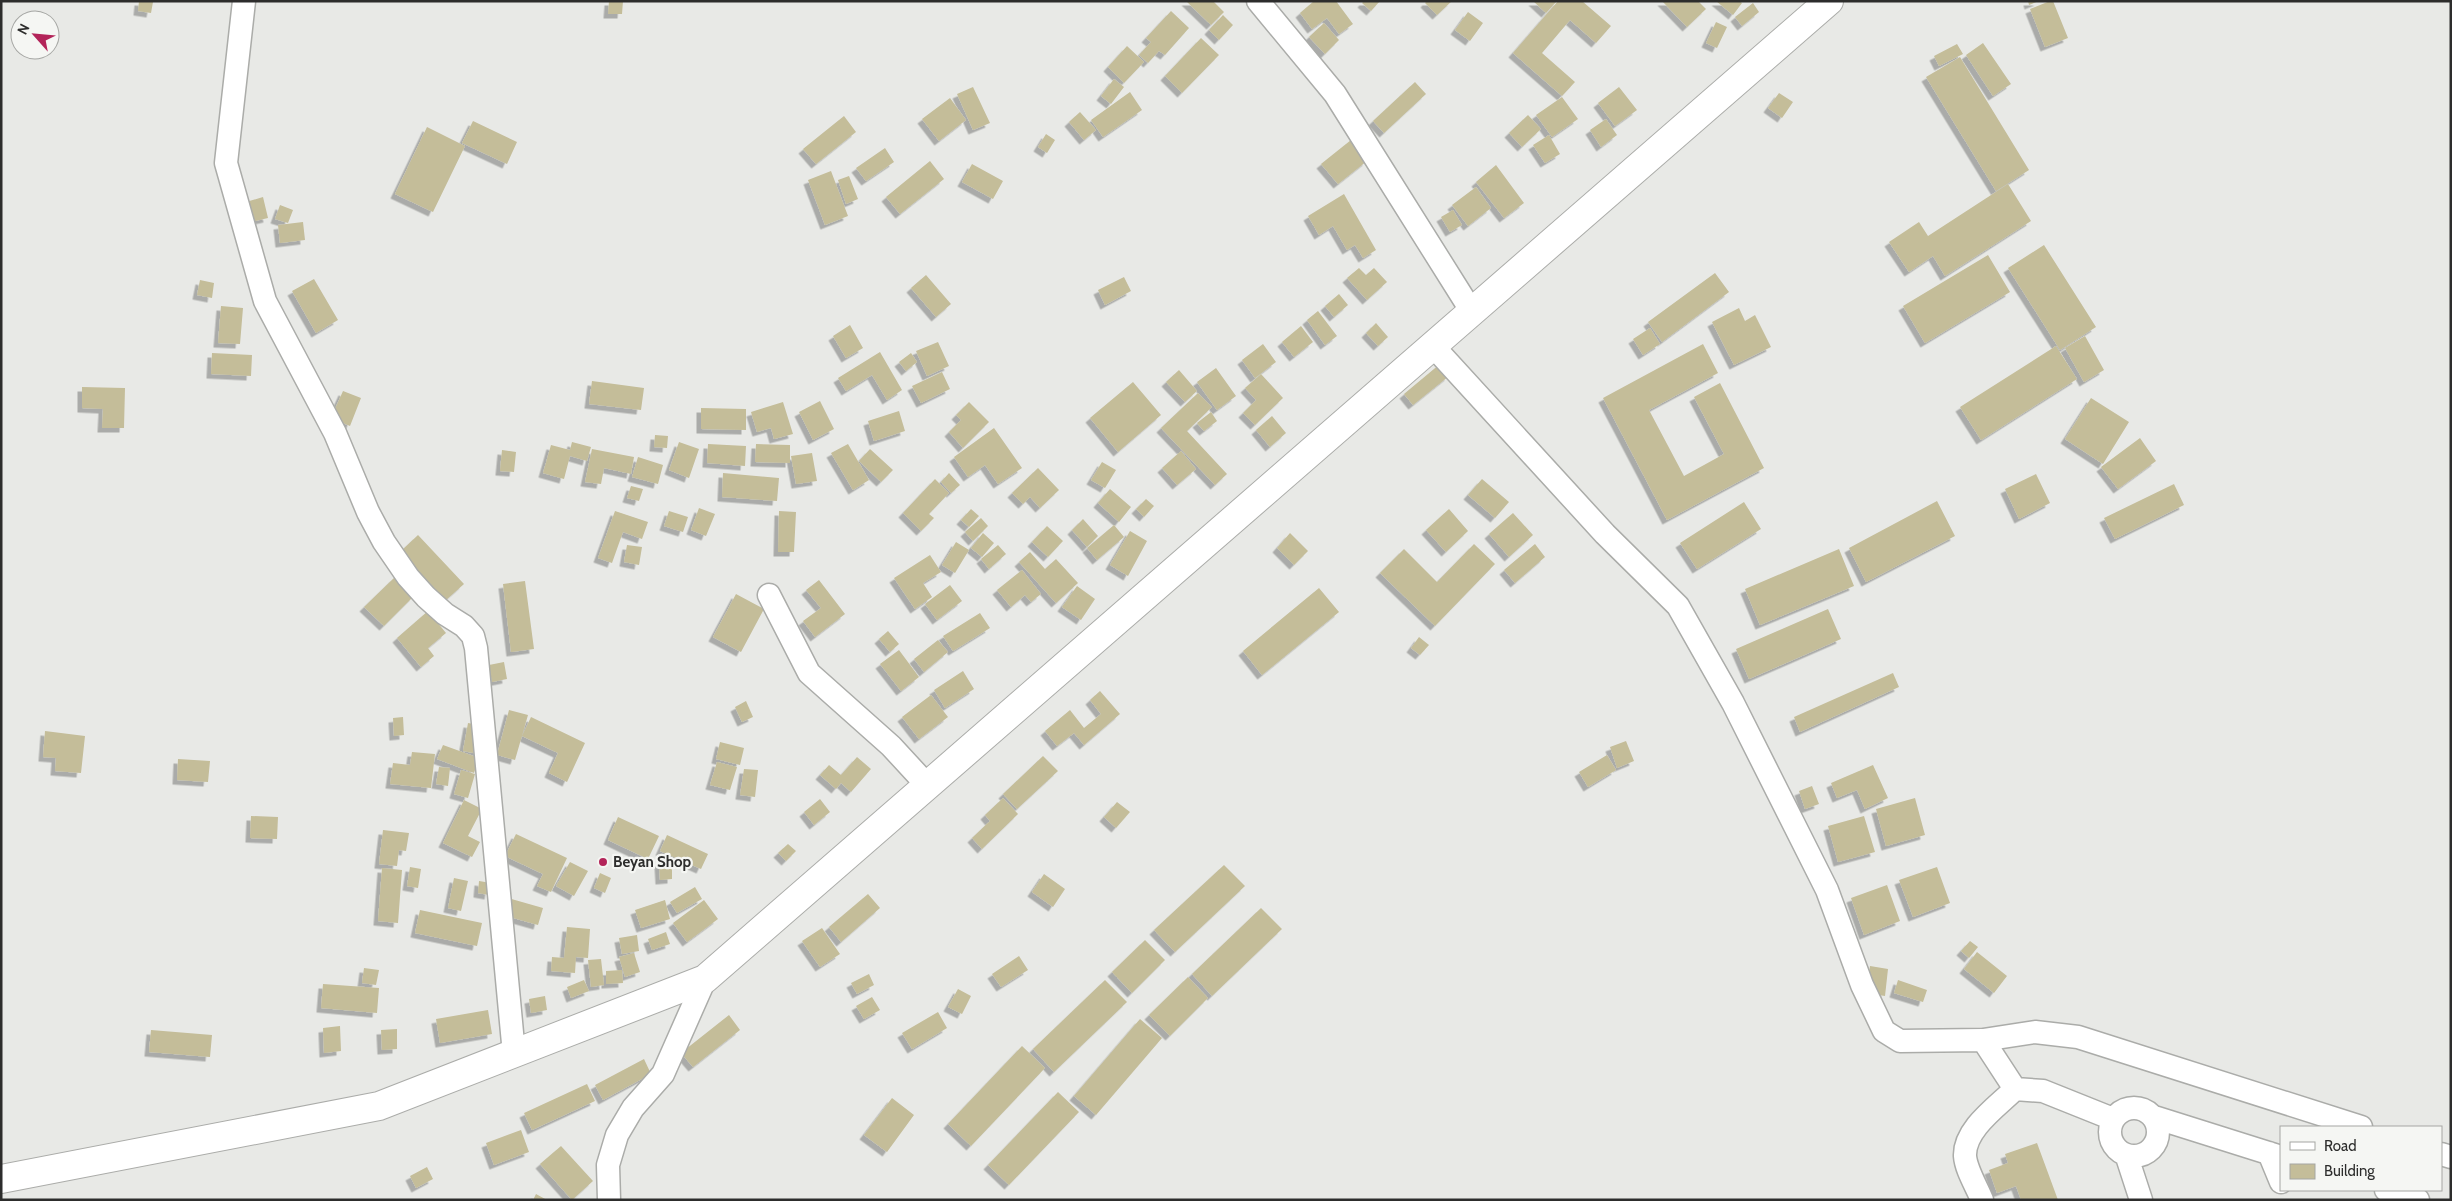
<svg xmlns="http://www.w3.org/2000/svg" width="2452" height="1201" viewBox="0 0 2452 1201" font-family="Cabin,sans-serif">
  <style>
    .building { fill: #c4bd99; filter: url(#shadow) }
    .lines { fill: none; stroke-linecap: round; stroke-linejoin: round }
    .minor-casing { stroke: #abaca9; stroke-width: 25 }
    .trunk-casing { stroke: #abaca9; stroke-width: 30 }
    .minor { stroke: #fff; stroke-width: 22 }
    .trunk { stroke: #fff; stroke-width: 28 }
    .poi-dot { fill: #b32459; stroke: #f5f6f3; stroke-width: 2 }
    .labels { text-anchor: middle; stroke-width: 4.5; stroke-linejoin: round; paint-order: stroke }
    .poi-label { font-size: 15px; font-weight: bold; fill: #2d2d2c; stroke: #f5f6f3; text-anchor: start }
  </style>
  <defs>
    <filter id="shadow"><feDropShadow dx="-4.5" dy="4.5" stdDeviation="0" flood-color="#0004"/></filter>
  </defs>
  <rect width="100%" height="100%" fill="#e8e9e6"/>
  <path class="building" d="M 139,1 L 153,2 L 151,13 L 138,11 Z
    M 609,1 L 623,1 L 622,14 L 608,14 Z
    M 1186,1 L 1213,1 L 1224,12 L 1211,25 Z
    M 1314,1 L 1336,1 L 1353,24 L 1339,34 L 1327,18 L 1312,29 L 1300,13 Z
    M 1364,1 L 1380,1 L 1371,11 L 1362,3 Z
    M 1427,1 L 1452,1 L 1437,15 L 1425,3 Z
    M 1533,1 L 1557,1 L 1546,13 Z
    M 1558,1 L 1582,1 L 1611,26 L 1596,43 L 1570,20 L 1542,53 L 1575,82 L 1562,96 L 1513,53 Z
    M 1662,1 L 1698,1 L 1706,9 L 1687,27 Z
    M 1716,1 L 1739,1 L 1742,3 L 1733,15 Z
    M 2028,1 L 2039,1 L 2029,5 Z
    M 2050,1 L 2053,1 L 2068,38 L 2045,47 L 2030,9 Z
    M 1753,3 L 1759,12 L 1742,26 L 1735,17 Z
    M 1171,11 L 1189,28 L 1165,55 L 1159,51 L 1148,63 L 1139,55 L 1151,42 L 1146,38 Z
    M 1468,12 L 1483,23 L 1470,41 L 1455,30 Z
    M 1223,15 L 1233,25 L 1219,40 L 1209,30 Z
    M 1716,22 L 1727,27 L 1717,48 L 1706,43 Z
    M 1324,23 L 1339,40 L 1325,54 L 1309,37 Z
    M 1201,38 L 1219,55 L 1182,93 L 1165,76 Z
    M 1983,43 L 2011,84 L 1993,96 L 1966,55 Z
    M 1957,44 L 1963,54 L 1939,66 L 1934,56 Z
    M 1127,46 L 1144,62 L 1124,83 L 1108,67 Z
    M 1960,57 L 2029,170 L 1996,191 L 1926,77 Z
    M 1114,79 L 1124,87 L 1111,104 L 1101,96 Z
    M 1415,82 L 1426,94 L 1384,133 L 1373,121 Z
    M 973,87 L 990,123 L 973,130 L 957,94 Z
    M 1619,87 L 1637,110 L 1615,126 L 1598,103 Z
    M 1130,92 L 1142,110 L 1103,137 L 1091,120 Z
    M 1779,93 L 1793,102 L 1782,118 L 1768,108 Z
    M 1562,97 L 1578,119 L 1552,137 L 1536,115 Z
    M 950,98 L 966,120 L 939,141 L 922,119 Z
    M 1080,112 L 1096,130 L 1084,140 L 1069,122 Z
    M 1528,115 L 1541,129 L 1522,147 L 1509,133 Z
    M 844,116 L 856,132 L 816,164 L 803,149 Z
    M 1606,119 L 1617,135 L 1601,147 L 1590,130 Z
    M 473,121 L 517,142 L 507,164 L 462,143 Z
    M 427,127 L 465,146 L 433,212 L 395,194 Z
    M 1046,134 L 1055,140 L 1047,153 L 1038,147 Z
    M 1549,135 L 1560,154 L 1545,163 L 1533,145 Z
    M 1351,140 L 1367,161 L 1338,184 L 1321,164 Z
    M 885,148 L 894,162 L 866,181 L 856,168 Z
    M 930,161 L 944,179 L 900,214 L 886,197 Z
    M 972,164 L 1003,181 L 993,199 L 962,182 Z
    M 1496,165 L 1524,203 L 1504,218 L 1476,182 Z
    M 831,171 L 848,216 L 825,225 L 808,180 Z
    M 849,176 L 858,199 L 846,204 L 838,180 Z
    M 2008,184 L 2031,221 L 1945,276 L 1933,256 L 1909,272 L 1889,242 L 1919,222 L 1928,236 Z
    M 1476,187 L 1491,208 L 1468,226 L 1452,205 Z
    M 1344,194 L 1376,250 L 1363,258 L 1355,245 L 1347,250 L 1333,226 L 1319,235 L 1308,216 Z
    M 263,197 L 268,218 L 251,222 L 246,202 Z
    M 280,205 L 293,210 L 288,223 L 275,219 Z
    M 1453,210 L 1462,225 L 1450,232 L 1441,217 Z
    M 303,222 L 305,240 L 280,243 L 278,225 Z
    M 2044,245 L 2096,327 L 2060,350 L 2008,268 Z
    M 1988,255 L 2010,292 L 1925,343 L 1903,306 Z
    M 1359,268 L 1366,275 L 1374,268 L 1387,282 L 1367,300 L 1347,278 Z
    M 1715,273 L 1729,292 L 1662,342 L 1648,322 Z
    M 926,275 L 951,304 L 936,317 L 911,288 Z
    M 1124,277 L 1131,291 L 1105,305 L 1098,290 Z
    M 314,279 L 338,320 L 316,333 L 292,291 Z
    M 200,280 L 214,283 L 212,298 L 197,295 Z
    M 1339,294 L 1348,305 L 1334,317 L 1325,306 Z
    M 221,306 L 243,308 L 240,344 L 218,343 Z
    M 1739,308 L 1745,321 L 1755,315 L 1771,347 L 1734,365 L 1712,322 Z
    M 1318,311 L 1337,336 L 1325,345 L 1307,320 Z
    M 1376,323 L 1388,337 L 1378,346 L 1366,333 Z
    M 850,325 L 863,348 L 846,358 L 833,336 Z
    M 1301,326 L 1313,342 L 1294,357 L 1282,342 Z
    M 1650,328 L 1660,344 L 1643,355 L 1633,339 Z
    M 2085,336 L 2104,370 L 2084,382 L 2065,348 Z
    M 938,342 L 949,366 L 927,376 L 916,351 Z
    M 1263,344 L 1276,362 L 1255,378 L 1242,360 Z
    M 1703,344 L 1718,373 L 1649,410 L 1684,476 L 1724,454 L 1694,397 L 1720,383 L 1764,468 L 1667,520 L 1603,398 Z
    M 2056,346 L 2077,379 L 1981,440 L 1960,407 Z
    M 880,352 L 902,390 L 887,400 L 872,375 L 846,391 L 838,378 Z
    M 212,353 L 252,355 L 251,376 L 211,374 Z
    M 911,353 L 917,362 L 906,371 L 899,362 Z
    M 1440,364 L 1449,376 L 1413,405 L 1404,394 Z
    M 1216,368 L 1236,396 L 1217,410 L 1197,382 Z
    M 1179,370 L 1197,391 L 1185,402 L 1166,382 Z
    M 942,372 L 950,389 L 921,403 L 912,386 Z
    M 1261,374 L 1283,398 L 1255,425 L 1243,413 L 1256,400 L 1245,388 Z
    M 592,381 L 644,388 L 641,410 L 589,404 Z
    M 1133,382 L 1161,415 L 1118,452 L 1090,418 Z
    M 82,387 L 125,388 L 124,428 L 102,428 L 103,409 L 82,408 Z
    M 343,391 L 361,398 L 350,426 L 331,418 Z
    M 1198,393 L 1212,407 L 1187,431 L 1227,474 L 1215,485 L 1161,428 Z
    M 2091,398 L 2129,422 L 2103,464 L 2065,439 Z
    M 820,401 L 834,429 L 813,440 L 799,412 Z
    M 783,402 L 793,434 L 774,439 L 771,428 L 757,432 L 751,412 Z
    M 969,402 L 989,422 L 963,448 L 949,432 L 961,420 L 956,415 Z
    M 701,408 L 746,409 L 746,430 L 701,429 Z
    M 899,411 L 905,431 L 874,441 L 868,421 Z
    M 1211,412 L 1217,421 L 1204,431 L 1197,423 Z
    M 1272,416 L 1286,433 L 1270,447 L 1256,430 Z
    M 994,428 L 1022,468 L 998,484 L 985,465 L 968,477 L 954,457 Z
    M 655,435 L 668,436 L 667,448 L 654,447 Z
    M 2140,438 L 2156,461 L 2118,489 L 2101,467 Z
    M 572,442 L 591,447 L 587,461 L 570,456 L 564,479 L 543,473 L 551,445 L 570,450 Z
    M 679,442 L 699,449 L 689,478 L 669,470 Z
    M 708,444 L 746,446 L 745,466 L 707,463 Z
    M 756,444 L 790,445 L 790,463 L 755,462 Z
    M 848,444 L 869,480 L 853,490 L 831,453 Z
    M 592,449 L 634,457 L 631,474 L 604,468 L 601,484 L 585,482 Z
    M 870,449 L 893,470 L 881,482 L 859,461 Z
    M 502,450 L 516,452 L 514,472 L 500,471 Z
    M 1181,451 L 1196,469 L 1177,485 L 1162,468 Z
    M 812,453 L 817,481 L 796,484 L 791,456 Z
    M 638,457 L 663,465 L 658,484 L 632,477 Z
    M 1102,462 L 1116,470 L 1105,488 L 1091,480 Z
    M 1038,468 L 1059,490 L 1040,508 L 1030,497 L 1023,504 L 1012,493 Z
    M 723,473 L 779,478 L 777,501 L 722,497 Z
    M 949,473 L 960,485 L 951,493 L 941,482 Z
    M 2036,474 L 2050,503 L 2019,519 L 2005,489 Z
    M 935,479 L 949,493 L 929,514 L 934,518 L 921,531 L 903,513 Z
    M 1482,479 L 1509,502 L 1495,518 L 1468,495 Z
    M 2174,484 L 2184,505 L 2115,539 L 2104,518 Z
    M 631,486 L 643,489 L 639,501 L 627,498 Z
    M 1110,489 L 1131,507 L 1119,522 L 1098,503 Z
    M 1146,499 L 1154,506 L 1144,517 L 1136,509 Z
    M 1937,501 L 1955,536 L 1866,582 L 1849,548 Z
    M 1744,502 L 1761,529 L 1697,569 L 1680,543 Z
    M 699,508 L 715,514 L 706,536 L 691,530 Z
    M 971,509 L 979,516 L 969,527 L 961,520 Z
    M 1449,509 L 1468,531 L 1446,552 L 1426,530 Z
    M 615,511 L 648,522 L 642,539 L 623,532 L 612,563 L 598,558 Z
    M 669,511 L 688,517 L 683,532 L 664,526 Z
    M 779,511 L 796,512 L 794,552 L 778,552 Z
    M 1513,513 L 1533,535 L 1509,557 L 1489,534 Z
    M 981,518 L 988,526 L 973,541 L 965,532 Z
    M 1083,519 L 1098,536 L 1087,547 L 1072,530 Z
    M 1114,525 L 1124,537 L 1097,560 L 1087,548 Z
    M 1047,526 L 1063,541 L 1048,557 L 1032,542 Z
    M 1130,531 L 1147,541 L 1128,576 L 1110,565 Z
    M 983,533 L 994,543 L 982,557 L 971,548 Z
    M 1290,533 L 1308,551 L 1294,565 L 1277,548 Z
    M 418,535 L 464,584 L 446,600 L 400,552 Z
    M 956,542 L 969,550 L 955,573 L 942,565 Z
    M 1474,544 L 1495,564 L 1435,626 L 1380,573 L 1404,549 L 1437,582 Z
    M 1535,544 L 1545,557 L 1515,583 L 1504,570 Z
    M 627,545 L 642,547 L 639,565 L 624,562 Z
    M 998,545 L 1006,554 L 989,569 L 981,559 Z
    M 1839,549 L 1854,586 L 1760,625 L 1745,589 Z
    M 1030,552 L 1045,569 L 1056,559 L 1078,583 L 1056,603 L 1019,562 Z
    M 930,555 L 941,572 L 923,583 L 932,597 L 915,609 L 894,578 Z
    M 1022,570 L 1041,594 L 1031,602 L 1025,595 L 1011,607 L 997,590 Z
    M 395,577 L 414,596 L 384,626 L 364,607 Z
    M 819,580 L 845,614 L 815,637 L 803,621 L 821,608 L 806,590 Z
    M 525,581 L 534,649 L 511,652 L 503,584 Z
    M 950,585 L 962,601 L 937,620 L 925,604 Z
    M 1077,586 L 1095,599 L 1081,620 L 1062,607 Z
    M 1319,588 L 1339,612 L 1262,675 L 1243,651 Z
    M 736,594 L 764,609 L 741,652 L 713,637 Z
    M 1828,609 L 1841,639 L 1749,679 L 1736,649 Z
    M 428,611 L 446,633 L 428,648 L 434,656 L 421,667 L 397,638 Z
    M 980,613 L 990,628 L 953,651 L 943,636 Z
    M 888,631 L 899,644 L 890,652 L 879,639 Z
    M 1419,637 L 1429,645 L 1420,655 L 1411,648 Z
    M 938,640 L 948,652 L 924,672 L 914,659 Z
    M 899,650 L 919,677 L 901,691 L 880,664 Z
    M 504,662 L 507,679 L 492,682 L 489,665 Z
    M 963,671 L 974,689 L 945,708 L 934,690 Z
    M 1893,673 L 1899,687 L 1800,732 L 1794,717 Z
    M 1100,691 L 1120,714 L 1084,745 L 1074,733 L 1057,746 L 1045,731 L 1070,710 L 1084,728 L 1101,714 L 1090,700 Z
    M 931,695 L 948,717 L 919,739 L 902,717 Z
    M 746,701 L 753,717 L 742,722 L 735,707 Z
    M 509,710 L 528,715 L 515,760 L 497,755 Z
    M 403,717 L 404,735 L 394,736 L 393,718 Z
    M 531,717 L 585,743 L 567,782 L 549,773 L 558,753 L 522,736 Z
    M 468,723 L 484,726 L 479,754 L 463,751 Z
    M 45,731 L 85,736 L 81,773 L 55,771 L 56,758 L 43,757 Z
    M 1626,741 L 1634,761 L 1617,768 L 1610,747 Z
    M 720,742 L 744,748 L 740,765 L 716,759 Z
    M 443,745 L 479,758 L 474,773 L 437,759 Z
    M 412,752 L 435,754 L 431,788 L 390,784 L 393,763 L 410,765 Z
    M 1607,755 L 1616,770 L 1588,787 L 1579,772 Z
    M 1043,756 L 1058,771 L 1017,809 L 1003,794 Z
    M 857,757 L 871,769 L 851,792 L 841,783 L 836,789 L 820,775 L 829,765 L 841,775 Z
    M 178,759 L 210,761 L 208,782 L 177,780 Z
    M 717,762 L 737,767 L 730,790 L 710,785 Z
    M 1873,765 L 1888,798 L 1865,809 L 1857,790 L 1837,798 L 1831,783 Z
    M 439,767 L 450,768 L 448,786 L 436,784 Z
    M 744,769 L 758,770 L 755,797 L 740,795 Z
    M 461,770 L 475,774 L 468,798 L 454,794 Z
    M 1812,786 L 1819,804 L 1805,809 L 1799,791 Z
    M 1003,798 L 1018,814 L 982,849 L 972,838 L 990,821 L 985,815 Z
    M 1915,798 L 1925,835 L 1886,846 L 1876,809 Z
    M 820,799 L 830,812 L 814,825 L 804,812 Z
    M 464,800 L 482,809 L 468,836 L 480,842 L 472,857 L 443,843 Z
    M 1117,802 L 1130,812 L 1116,828 L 1104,817 Z
    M 251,816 L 278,817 L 277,839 L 250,838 Z
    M 1864,816 L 1875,852 L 1838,862 L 1828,826 Z
    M 618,817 L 659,836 L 648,859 L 608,840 Z
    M 383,830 L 409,833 L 406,851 L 399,850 L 397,866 L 379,864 Z
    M 516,834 L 567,858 L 551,892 L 537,886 L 543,874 L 505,856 Z
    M 667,835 L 708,854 L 701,869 L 660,851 Z
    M 788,844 L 796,851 L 786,861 L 778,853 Z
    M 672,861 L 672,879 L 660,880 L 659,862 Z
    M 570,862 L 588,871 L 574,896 L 556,886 Z
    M 1224,865 L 1245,886 L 1175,952 L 1154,930 Z
    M 410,867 L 421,869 L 418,888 L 407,886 Z
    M 1937,867 L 1950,903 L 1913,917 L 1899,880 Z
    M 382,868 L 402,870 L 398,923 L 378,921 Z
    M 600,873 L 611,878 L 605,893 L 594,888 Z
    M 1044,874 L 1065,889 L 1053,907 L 1032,892 Z
    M 454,878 L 468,881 L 461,911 L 448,908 Z
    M 479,881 L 491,883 L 489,895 L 478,893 Z
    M 1887,885 L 1900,921 L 1864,935 L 1851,898 Z
    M 695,887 L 702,899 L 677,913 L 670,902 Z
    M 868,894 L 880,908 L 841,942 L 829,927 Z
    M 508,898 L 543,908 L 538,925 L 503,915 Z
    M 665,900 L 670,919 L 641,928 L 635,910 Z
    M 704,900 L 718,919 L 687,942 L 673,923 Z
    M 1261,908 L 1282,929 L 1212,996 L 1192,974 Z
    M 420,910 L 482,923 L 477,946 L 415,933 Z
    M 567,927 L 590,929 L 588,958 L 576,957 L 575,973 L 551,971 L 552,957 L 564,958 Z
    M 822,928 L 840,954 L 820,967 L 802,941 Z
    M 666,932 L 670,944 L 652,950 L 648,939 Z
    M 637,935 L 639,951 L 622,954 L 619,938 Z
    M 1145,940 L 1165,960 L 1132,993 L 1112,972 Z
    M 1970,941 L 1978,947 L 1969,958 L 1961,951 Z
    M 1977,952 L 2007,976 L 1994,993 L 1964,969 Z
    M 634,953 L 640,972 L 625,977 L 619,957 Z
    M 1019,956 L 1028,970 L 1001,987 L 992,974 Z
    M 601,959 L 604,985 L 591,987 L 588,960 Z
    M 1870,966 L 1888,969 L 1885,996 L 1866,993 Z
    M 364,968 L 379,970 L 376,985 L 362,983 Z
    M 622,970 L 623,983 L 606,984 L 606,971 Z
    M 869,974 L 874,985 L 857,994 L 851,983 Z
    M 1188,977 L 1208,998 L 1170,1036 L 1149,1015 Z
    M 584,980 L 589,991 L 571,998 L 567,987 Z
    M 1105,980 L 1127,1002 L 1054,1072 L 1033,1049 Z
    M 1898,980 L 1927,990 L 1923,1002 L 1894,993 Z
    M 323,984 L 379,988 L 377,1013 L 321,1008 Z
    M 958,989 L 971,996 L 962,1014 L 948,1007 Z
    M 545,996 L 547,1010 L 531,1013 L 529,999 Z
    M 872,997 L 880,1010 L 864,1019 L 856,1006 Z
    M 488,1010 L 492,1034 L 440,1043 L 436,1019 Z
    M 938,1012 L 947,1028 L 912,1049 L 902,1033 Z
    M 729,1015 L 740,1030 L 693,1067 L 681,1053 Z
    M 1140,1019 L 1162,1038 L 1096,1115 L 1074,1096 Z
    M 340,1026 L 341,1051 L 324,1053 L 323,1028 Z
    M 397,1029 L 397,1049 L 382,1050 L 381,1030 Z
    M 151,1030 L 212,1035 L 210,1057 L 149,1052 Z
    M 1022,1046 L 1045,1068 L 971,1146 L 948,1124 Z
    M 644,1059 L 651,1074 L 603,1100 L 595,1085 Z
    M 587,1084 L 595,1101 L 532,1130 L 524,1113 Z
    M 1058,1092 L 1079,1112 L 1009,1185 L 988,1165 Z
    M 892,1098 L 914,1115 L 887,1152 L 864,1135 Z
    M 521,1130 L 529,1152 L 494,1165 L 486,1143 Z
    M 2037,1143 L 2058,1200 L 2021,1200 L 2016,1186 L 1997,1193 L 1989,1170 L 2008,1163 L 2005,1154 Z
    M 561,1146 L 593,1181 L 572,1200 L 540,1164 Z
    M 427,1167 L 433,1179 L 416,1188 L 410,1176 Z
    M 536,1194 L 547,1200 L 533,1200 Z"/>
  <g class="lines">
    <defs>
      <path id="minor" d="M 244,1 L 226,163 L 265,301 L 335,433 L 368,512 L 384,542 L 408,577 L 426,597 L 445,614 L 464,626 L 473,636 L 476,648 L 514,1054
        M 1258,1 L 1335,94 L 1472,312
        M 1433,346 L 1605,534 L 1678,606 L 1733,703 L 1827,890 L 1862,985 L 1884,1031 L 1900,1041 L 1983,1040 L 2035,1032 L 2078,1037 L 2361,1127
        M 769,595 L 809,673 L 891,746 L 927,785
        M 1983,1040 L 2015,1089
        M2110 1132a24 24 0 1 1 48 0a24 24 0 1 1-48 0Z
        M 2154,1117 L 2281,1157
        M 2269,1153 L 2281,1182
        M 2441,1154 L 2451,1157
        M 2127,1157 L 2141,1200
        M 2386,1190 L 2418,1200
        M 609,1200 L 608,1165 L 617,1135 L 633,1108 L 663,1074 L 705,979
        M 1982,1200 C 1977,1187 1966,1170 1965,1156 C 1964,1129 1998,1106 2015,1089 L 2043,1091 L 2113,1119"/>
      <path id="trunk" d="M 1,1179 L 379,1106 L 705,979 L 1829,1"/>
    </defs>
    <use href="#minor" class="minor-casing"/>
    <use href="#trunk" class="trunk-casing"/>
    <use href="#minor" class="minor"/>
    <use href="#trunk" class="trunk"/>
  </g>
  <circle class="poi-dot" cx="603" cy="862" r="5"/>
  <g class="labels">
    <g class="poi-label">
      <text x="613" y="867">Beyan Shop</text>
    </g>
  </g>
  <rect width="2452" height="1201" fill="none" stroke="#2d2d2c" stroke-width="5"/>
  <rect x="2280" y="1126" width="162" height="65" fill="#f5f6f3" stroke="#a5a6a3"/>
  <rect x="2290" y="1142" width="25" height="8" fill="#ffffff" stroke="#a5a6a3"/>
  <text x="2324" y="1151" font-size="15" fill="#2d2d2c">Road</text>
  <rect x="2290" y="1164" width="25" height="15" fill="#c4bd99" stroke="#a5a6a3"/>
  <text x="2324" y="1176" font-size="15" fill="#2d2d2c">Building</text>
  <g transform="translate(35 35) rotate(297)"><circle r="24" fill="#f5f6f3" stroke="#a5a6a3"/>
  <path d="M0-4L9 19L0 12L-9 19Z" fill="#b32459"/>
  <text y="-8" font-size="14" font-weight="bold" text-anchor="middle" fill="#2d2d2c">N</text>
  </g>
</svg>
